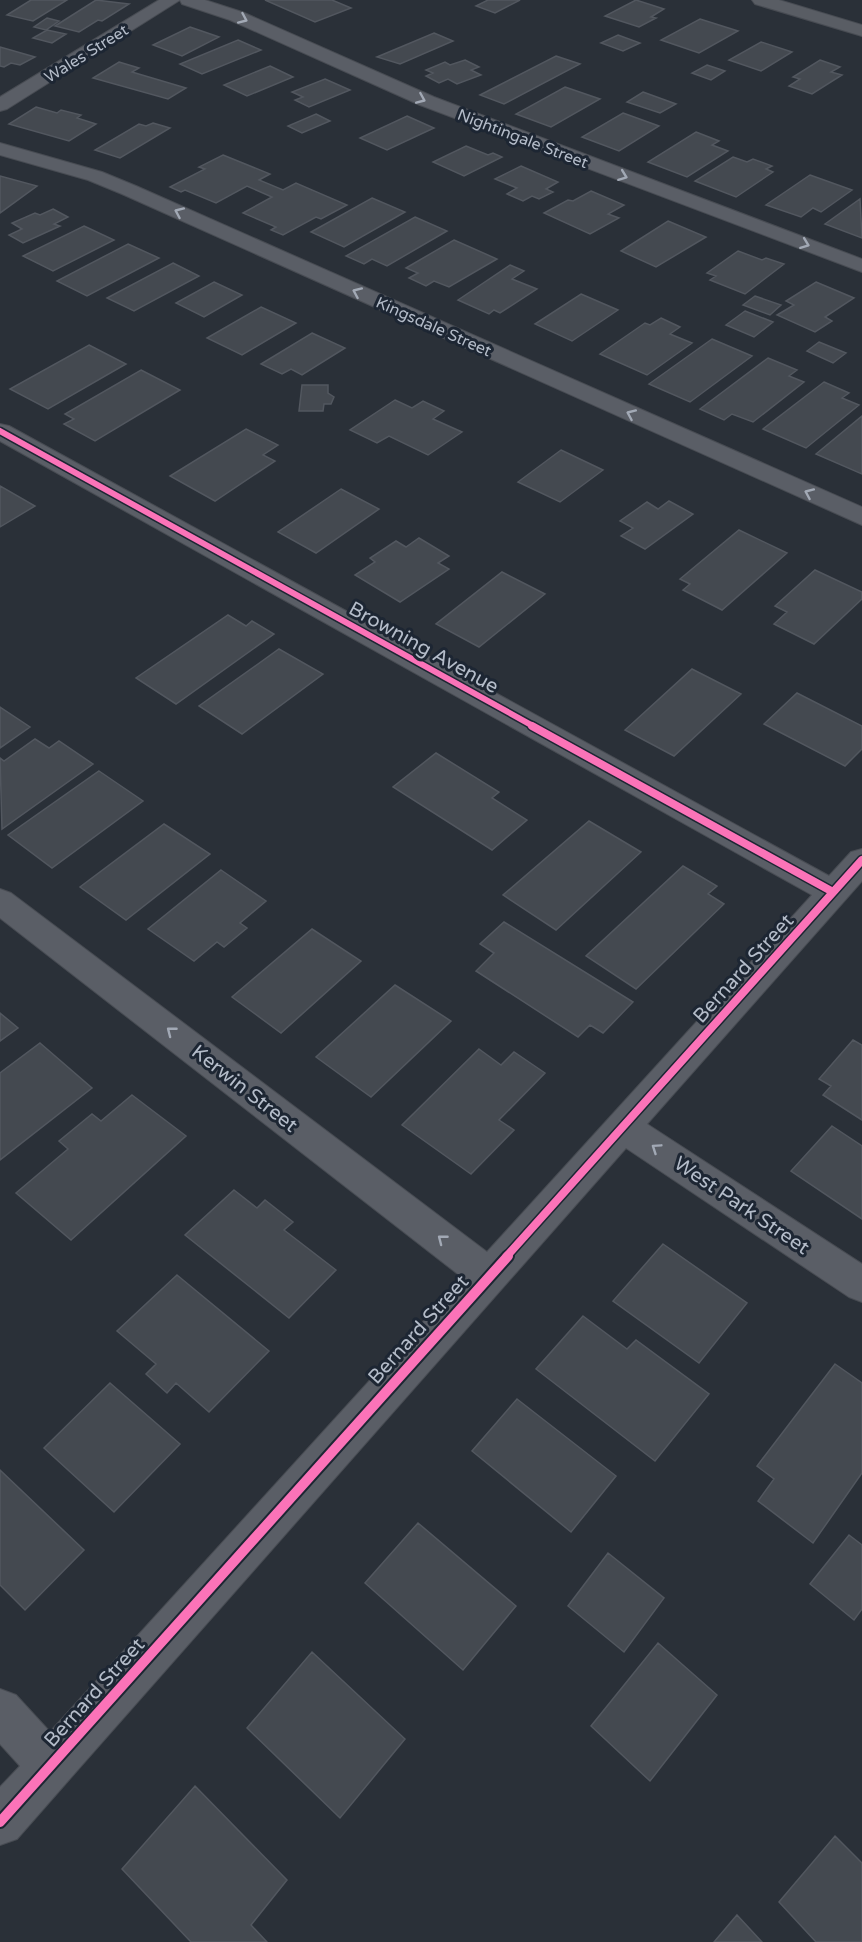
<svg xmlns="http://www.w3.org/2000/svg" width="862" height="1942" viewBox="0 0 862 1942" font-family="'Varela Round',sans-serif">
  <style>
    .building { fill: #444950; stroke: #52575f; stroke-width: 1.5 }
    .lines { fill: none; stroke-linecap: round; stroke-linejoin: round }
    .minor-casing { stroke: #484c53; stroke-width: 2 }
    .secondary-casing { stroke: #484c53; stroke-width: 2 }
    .minor { fill: #5a5e66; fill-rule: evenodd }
    .secondary { fill: #595d64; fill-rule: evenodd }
    .cycleway-far2-casing { stroke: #1d2633; stroke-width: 9 }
    .cycleway-far1-casing { stroke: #1d2633; stroke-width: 11 }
    .cycleway-casing { stroke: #1d2633; stroke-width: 14 }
    .cycleway-far2 { stroke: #fb73b8; stroke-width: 6 }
    .cycleway-far1 { stroke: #fb73b8; stroke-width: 8 }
    .cycleway { stroke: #fb73b8; stroke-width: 10 }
    .oneway { stroke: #a2a9b5 }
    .labels { text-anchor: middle; stroke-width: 6; stroke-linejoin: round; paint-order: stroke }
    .far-street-label { font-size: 16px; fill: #b4bcc9; stroke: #1d2633 }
    .street-label { font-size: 20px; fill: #b4bcc9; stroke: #1d2633 }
  </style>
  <rect width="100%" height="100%" fill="#2a3038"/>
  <path class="building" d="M 31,0 L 67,0 L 33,21 L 7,15 Z
    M 96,0 L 129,4 L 102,21 L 98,20 L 79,32 L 55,26 Z
    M 265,0 L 332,0 L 351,8 L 315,22 Z
    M 488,0 L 520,0 L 495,13 L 476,6 Z
    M 636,0 L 664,9 L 651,17 L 656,18 L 639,27 L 605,16 Z
    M 47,18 L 59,21 L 46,30 L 34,27 Z
    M 700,19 L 738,31 L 699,53 L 661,40 Z
    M 190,27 L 219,37 L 182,56 L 153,45 Z
    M 47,30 L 66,34 L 52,43 L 33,38 Z
    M 434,33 L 453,41 L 400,64 L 377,57 Z
    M 618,35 L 640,43 L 623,51 L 601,43 Z
    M 238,40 L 261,50 L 202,74 L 180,64 Z
    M 761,42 L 792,52 L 761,71 L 729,60 Z
    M 0,47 L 35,57 L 20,65 L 11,63 L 4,67 L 0,66 Z
    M 556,56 L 580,64 L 504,104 L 480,95 Z
    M 465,60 L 479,67 L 471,70 L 481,75 L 457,84 L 448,79 L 439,83 L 426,76 L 433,73 L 426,70 L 445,62 L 450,65 Z
    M 820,60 L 840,67 L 831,72 L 842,75 L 812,94 L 789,86 L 800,79 L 793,77 Z
    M 119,62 L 139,68 L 132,72 L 186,88 L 168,99 L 93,78 Z
    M 707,65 L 725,71 L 711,80 L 692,73 Z
    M 270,66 L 293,77 L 247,96 L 224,85 Z
    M 325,79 L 350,90 L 309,107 L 295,100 L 303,97 L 292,92 Z
    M 565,87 L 600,99 L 551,127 L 516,114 Z
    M 643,92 L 676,104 L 660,113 L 627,102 Z
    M 36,107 L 57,113 L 61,110 L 81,115 L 77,118 L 96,124 L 69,141 L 9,124 Z
    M 623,113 L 659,126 L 619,151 L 582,137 Z
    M 316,114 L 330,121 L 302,133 L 288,126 Z
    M 407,116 L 434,128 L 387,150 L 360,138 Z
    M 153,123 L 170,128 L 120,158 L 95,150 L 139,124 L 146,126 Z
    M 696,132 L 719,141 L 712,145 L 728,151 L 687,177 L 648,162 Z
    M 466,146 L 488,155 L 493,153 L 502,157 L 464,176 L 433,162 Z
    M 223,155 L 270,174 L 259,180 L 283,190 L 296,183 L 347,205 L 321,219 L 316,217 L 283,235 L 271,230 L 276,227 L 243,213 L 272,197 L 247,186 L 216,203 L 185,190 L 181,192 L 170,187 L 205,169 L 199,167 Z
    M 733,157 L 747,162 L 753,159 L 772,166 L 766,169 L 773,172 L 736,197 L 695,181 Z
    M 521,166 L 558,182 L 546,189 L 553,192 L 539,199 L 532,196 L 523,201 L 507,194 L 517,188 L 495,179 Z
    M 810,175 L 852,190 L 821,212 L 813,208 L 801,217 L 766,205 Z
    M 0,176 L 37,186 L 0,213 Z
    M 591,191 L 624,205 L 608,214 L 619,218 L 590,234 L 544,213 L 568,200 L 573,201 Z
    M 372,198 L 405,212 L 344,247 L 311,232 Z
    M 860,199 L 862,238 L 825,224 Z
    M 53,209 L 68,217 L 54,224 L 60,226 L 23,243 L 9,235 L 22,229 L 12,223 L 35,213 L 40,215 Z
    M 415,217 L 447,231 L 387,266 L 372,259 L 364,264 L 346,256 Z
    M 668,221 L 706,237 L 656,267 L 621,251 Z
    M 84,226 L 114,240 L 53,271 L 23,256 Z
    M 454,240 L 497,259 L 449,287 L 434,281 L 426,286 L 409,278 L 418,273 L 406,268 Z
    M 128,244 L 159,258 L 87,296 L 57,281 Z
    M 738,251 L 762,260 L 766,258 L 784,264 L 745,294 L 710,280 L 716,276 L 707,273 Z
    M 173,263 L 199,276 L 134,311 L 107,298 Z
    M 510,265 L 524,271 L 512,279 L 537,289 L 500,313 L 494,310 L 489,314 L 458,300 Z
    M 214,282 L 242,295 L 204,317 L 176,303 Z
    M 816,282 L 854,298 L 825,317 L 832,321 L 815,332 L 777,315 L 794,305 L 786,301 Z
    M 581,294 L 618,310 L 572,341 L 535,324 Z
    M 755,296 L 781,305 L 770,315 L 743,305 Z
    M 261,307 L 296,323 L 242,355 L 207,338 Z
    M 745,311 L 773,322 L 754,337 L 726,325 Z
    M 661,318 L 680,327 L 670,334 L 692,343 L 647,375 L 600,354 L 645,323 L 650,325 Z
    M 312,333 L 345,348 L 302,375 L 291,369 L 282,374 L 261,364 Z
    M 712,339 L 752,356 L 690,402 L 649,384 Z
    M 819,342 L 846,353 L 833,363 L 807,351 Z
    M 89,345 L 126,364 L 48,409 L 10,389 Z
    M 768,358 L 797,370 L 789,376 L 804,382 L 753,422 L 732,414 L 724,420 L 700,409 Z
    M 141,370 L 180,390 L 95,441 L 64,424 L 74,419 L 65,414 Z
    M 824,382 L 849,393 L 842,398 L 859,405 L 806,448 L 763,429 Z
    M 302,385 L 328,385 L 328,393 L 334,397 L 331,404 L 324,404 L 323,411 L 299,411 Z
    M 395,400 L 412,408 L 423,401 L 444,411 L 433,419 L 462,432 L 428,455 L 389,436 L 377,443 L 350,430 Z
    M 862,416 L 862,474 L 816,454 Z
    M 246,429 L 278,445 L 263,455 L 275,461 L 215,501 L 170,476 Z
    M 561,450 L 603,470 L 560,502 L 518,482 Z
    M 0,486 L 35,506 L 0,527 Z
    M 341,489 L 379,509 L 316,553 L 278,532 Z
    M 669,501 L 693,514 L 645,549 L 621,536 L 633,528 L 620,521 L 647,502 L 658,509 Z
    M 739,530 L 787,553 L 722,610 L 683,590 L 690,584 L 680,579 Z
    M 419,538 L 449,556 L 438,563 L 449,569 L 400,602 L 355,575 L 375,562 L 370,558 L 396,541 L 406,547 Z
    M 815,570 L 862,592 L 862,599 L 814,644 L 774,624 L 787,612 L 775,606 Z
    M 502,572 L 545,594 L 479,647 L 436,624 Z
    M 228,615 L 246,626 L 252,621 L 274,634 L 176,704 L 136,678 Z
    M 279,649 L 323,674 L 242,734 L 199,706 Z
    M 692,669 L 741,694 L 674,756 L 625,730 Z
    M 797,693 L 862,726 L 862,749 L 845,766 L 764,724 Z
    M 0,707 L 30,727 L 0,748 Z
    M 35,739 L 49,748 L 59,741 L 93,764 L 2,829 L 0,758 L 4,761 Z
    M 436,753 L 499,792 L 492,798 L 527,820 L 492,850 L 393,787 Z
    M 99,771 L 143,801 L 52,868 L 8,835 Z
    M 589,821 L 641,852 L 556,930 L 503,895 Z
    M 164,824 L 210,854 L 126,920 L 80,887 Z
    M 683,866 L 717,886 L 708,894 L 724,904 L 636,989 L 586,956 Z
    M 221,870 L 266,901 L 240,923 L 247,928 L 224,947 L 217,942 L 194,961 L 148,929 Z
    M 504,922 L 633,1002 L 603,1033 L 590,1025 L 578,1037 L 476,971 L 494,953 L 480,944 Z
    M 312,929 L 361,961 L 281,1033 L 232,997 Z
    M 395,985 L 451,1021 L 371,1097 L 316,1057 Z
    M 0,1013 L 18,1028 L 0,1041 Z
    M 853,1040 L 862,1045 L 862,1120 L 823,1095 L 831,1086 L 819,1079 Z
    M 40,1043 L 92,1088 L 0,1160 L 0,1073 Z
    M 479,1049 L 501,1065 L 514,1052 L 545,1073 L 499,1120 L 514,1130 L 471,1174 L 402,1125 Z
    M 132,1095 L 186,1136 L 71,1240 L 16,1193 L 68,1149 L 59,1141 L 92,1114 L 101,1121 Z
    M 832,1126 L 862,1146 L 862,1219 L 791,1171 Z
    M 234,1190 L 257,1208 L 265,1200 L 293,1222 L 284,1230 L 336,1270 L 289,1318 L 185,1235 Z
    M 663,1244 L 747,1303 L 699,1363 L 613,1301 Z
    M 177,1275 L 269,1351 L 209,1412 L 176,1383 L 167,1393 L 146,1374 L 156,1364 L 117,1331 Z
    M 583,1316 L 627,1349 L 636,1340 L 709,1394 L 655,1461 L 536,1369 Z
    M 835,1364 L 862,1383 L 862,1473 L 813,1543 L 758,1501 L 774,1479 L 757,1466 Z
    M 110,1383 L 180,1444 L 114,1512 L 44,1448 Z
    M 517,1399 L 616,1476 L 571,1532 L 472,1451 Z
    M 0,1470 L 84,1550 L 25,1610 L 0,1585 Z
    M 418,1523 L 516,1606 L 463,1670 L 365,1583 Z
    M 849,1535 L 862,1545 L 862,1609 L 854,1620 L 810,1584 Z
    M 608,1553 L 664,1598 L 624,1652 L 568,1606 Z
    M 658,1643 L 717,1695 L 650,1781 L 591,1726 Z
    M 312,1652 L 405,1739 L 340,1818 L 247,1728 Z
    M 195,1786 L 287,1880 L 251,1925 L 267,1942 L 191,1942 L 122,1869 Z
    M 835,1836 L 862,1863 L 862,1942 L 816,1942 L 779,1902 Z
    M 737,1915 L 762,1942 L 714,1942 Z"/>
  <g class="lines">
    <defs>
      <path id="minor" d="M 159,0 L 205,0 L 242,12 L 434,97 L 862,259 L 862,272 L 420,105 L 230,20 L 182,4 L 180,0 L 7,109 L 0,111 L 0,97 Z
        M 0,143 L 102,172 L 136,186 L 862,507 L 862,525 L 122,194 L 88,180 L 0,155 Z
        M 0,424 L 9,426 L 829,876 L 851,852 L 862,849 L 862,881 L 647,1124 L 862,1264 L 862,1302 L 849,1297 L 626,1148 L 67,1782 L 17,1839 L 0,1845 L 0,1787 L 20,1766 L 0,1744 L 0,1689 L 16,1695 L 50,1732 L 463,1278 L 0,918 L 0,889 L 11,893 L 487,1252 L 812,895 L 0,441 Z"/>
      <path id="secondary" d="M 752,0 L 779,0 L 862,25 L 862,36 L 755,4 Z"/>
    </defs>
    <use href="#minor" class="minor-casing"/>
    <use href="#secondary" class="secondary-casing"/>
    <use href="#minor" class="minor"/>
    <use href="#secondary" class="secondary"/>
    <defs>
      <path id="cycleway-far2" d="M 0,431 L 535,727"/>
      <path id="cycleway-far1" d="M 532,726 L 833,892
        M 506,1257 L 862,860"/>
      <path id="cycleway" d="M 0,1822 L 508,1256"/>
    </defs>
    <use href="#cycleway-far2" class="cycleway-far2-casing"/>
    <use href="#cycleway-far1" class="cycleway-far1-casing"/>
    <use href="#cycleway" class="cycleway-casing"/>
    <use href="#cycleway-far2" class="cycleway-far2"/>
    <use href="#cycleway-far1" class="cycleway-far1"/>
    <use href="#cycleway" class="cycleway"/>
  </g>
  <defs><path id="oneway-chevron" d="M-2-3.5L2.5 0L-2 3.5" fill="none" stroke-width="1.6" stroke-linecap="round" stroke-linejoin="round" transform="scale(1.5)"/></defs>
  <g class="oneway">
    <use href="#oneway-chevron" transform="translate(243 19) rotate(24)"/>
    <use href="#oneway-chevron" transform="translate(421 99) rotate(23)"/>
    <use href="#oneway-chevron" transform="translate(623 176) rotate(21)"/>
    <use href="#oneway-chevron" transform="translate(179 212) rotate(-156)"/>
    <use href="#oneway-chevron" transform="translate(805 244) rotate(21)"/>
    <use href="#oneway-chevron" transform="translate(357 292) rotate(-156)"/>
    <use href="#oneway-chevron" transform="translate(631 414) rotate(-156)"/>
    <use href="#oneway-chevron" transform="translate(809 493) rotate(-156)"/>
    <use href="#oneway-chevron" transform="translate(171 1031) rotate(-142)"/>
    <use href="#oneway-chevron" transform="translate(656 1148) rotate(-146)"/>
    <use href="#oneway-chevron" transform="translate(442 1239) rotate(-142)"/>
  </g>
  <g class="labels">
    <g class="far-street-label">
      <text transform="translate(86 53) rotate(-32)" y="6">Wales Street</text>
      <text transform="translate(523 138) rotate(21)" y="6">Nightingale Street</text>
      <text transform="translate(434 326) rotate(24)" y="6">Kingsdale Street</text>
    </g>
    <g class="street-label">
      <text transform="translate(424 647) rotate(29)" y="7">Browning Avenue</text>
      <text transform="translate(743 968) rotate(-48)" y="7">Bernard Street</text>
      <text transform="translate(245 1088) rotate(38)" y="7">Kerwin Street</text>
      <text transform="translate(742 1205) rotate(34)" y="7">West Park Street</text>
      <text transform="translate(418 1329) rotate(-48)" y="7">Bernard Street</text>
      <text transform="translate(94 1692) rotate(-48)" y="7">Bernard Street</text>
    </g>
  </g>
</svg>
